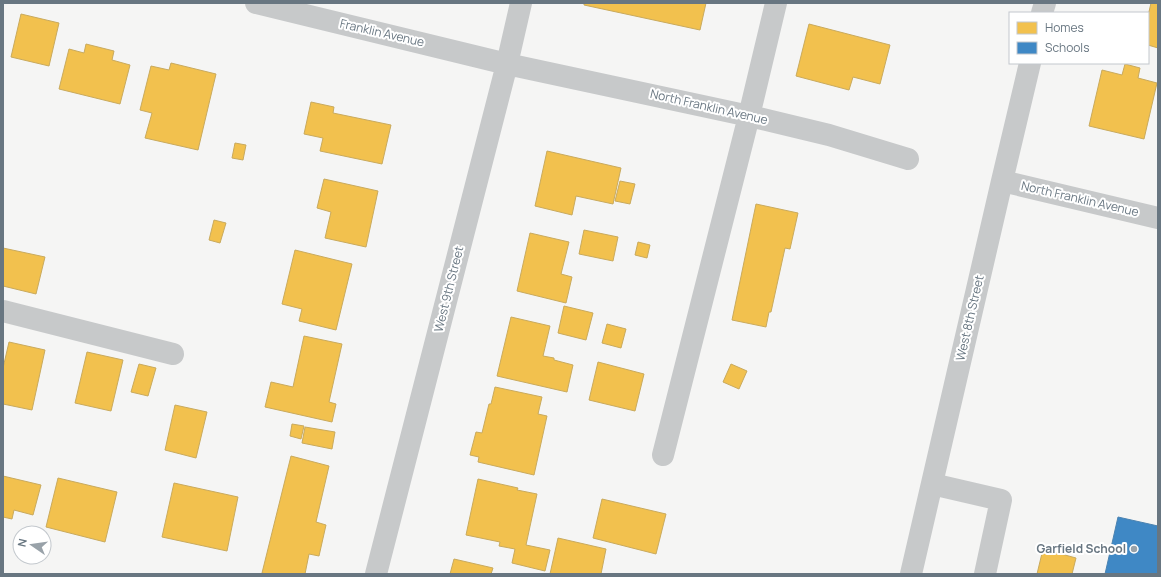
<svg xmlns="http://www.w3.org/2000/svg" width="1161" height="577" viewBox="0 0 1161 577" font-family="Manrope,sans-serif">
  <style>
    .homes { fill: #f2c14e; stroke: #c9aa5d }
    .schools { fill: #3f88c5; stroke: #4b83b1 }
    .lines { fill: none; stroke-linecap: round; stroke-linejoin: round }
    .minor { stroke: #c7c9ca; stroke-width: 22 }
    .poi-dot { fill: #99a2a9; stroke: #fff; stroke-width: 1.5 }
    .labels { text-anchor: middle; stroke-width: 4; stroke-linejoin: round; paint-order: stroke }
    .street-label { font-size: 12px; fill: #687681; stroke: #fff }
    .poi-label { font-size: 12px; font-weight: bold; fill: #687681; stroke: #fff; text-anchor: end }
  </style>
  <rect width="100%" height="100%" fill="#f5f5f4"/>
  <path class="homes" d="M 584,3 L 706,3 L 700,30 L 584,5 Z
    M 1151,3 L 1158,3 L 1158,48 L 1148,45 L 1148,16 Z
    M 21,14 L 59,23 L 49,66 L 11,57 Z
    M 809,24 L 890,45 L 880,84 L 853,77 L 849,90 L 796,76 Z
    M 86,44 L 114,51 L 112,60 L 130,65 L 120,104 L 59,89 L 69,49 L 84,53 Z
    M 171,63 L 216,74 L 198,150 L 145,138 L 152,113 L 140,110 L 151,66 L 169,70 Z
    M 1125,64 L 1140,68 L 1138,78 L 1157,83 L 1144,139 L 1089,126 L 1102,70 L 1122,75 Z
    M 311,102 L 334,107 L 333,113 L 391,125 L 382,164 L 320,151 L 323,138 L 304,134 Z
    M 235,143 L 246,145 L 243,160 L 232,158 Z
    M 547,151 L 621,168 L 613,204 L 576,196 L 572,215 L 535,206 Z
    M 324,179 L 378,191 L 366,247 L 325,238 L 331,212 L 317,208 Z
    M 620,181 L 635,184 L 630,204 L 615,201 Z
    M 756,204 L 798,213 L 790,249 L 785,248 L 771,312 L 769,312 L 766,327 L 732,320 Z
    M 214,220 L 226,223 L 220,243 L 209,240 Z
    M 584,230 L 618,237 L 613,261 L 579,254 Z
    M 530,233 L 569,242 L 561,274 L 572,277 L 566,303 L 517,291 Z
    M 638,242 L 650,245 L 647,258 L 635,255 Z
    M 3,248 L 45,257 L 36,294 L 3,286 Z
    M 295,250 L 352,264 L 336,330 L 299,321 L 302,309 L 282,304 Z
    M 564,306 L 593,313 L 586,340 L 558,333 Z
    M 511,317 L 550,326 L 543,356 L 554,358 L 554,360 L 573,365 L 567,392 L 497,376 Z
    M 607,324 L 626,329 L 621,348 L 602,343 Z
    M 304,336 L 342,344 L 329,402 L 336,404 L 332,422 L 265,407 L 271,382 L 293,387 Z
    M 9,342 L 45,350 L 32,410 L 3,404 L 3,368 Z
    M 87,352 L 123,360 L 111,411 L 75,403 Z
    M 598,362 L 644,374 L 635,411 L 589,400 Z
    M 139,364 L 156,368 L 148,396 L 131,392 Z
    M 731,364 L 747,371 L 739,389 L 723,382 Z
    M 495,387 L 542,397 L 538,414 L 547,416 L 534,475 L 478,462 L 479,457 L 470,455 L 476,432 L 482,433 L 489,404 L 491,404 Z
    M 175,405 L 207,412 L 196,458 L 165,450 Z
    M 292,424 L 304,426 L 301,439 L 290,436 Z
    M 305,427 L 335,432 L 332,449 L 302,443 Z
    M 291,456 L 329,466 L 316,522 L 326,525 L 319,556 L 309,554 L 305,574 L 266,574 L 262,573 Z
    M 3,476 L 41,485 L 33,515 L 14,510 L 12,519 L 3,517 Z
    M 58,478 L 117,492 L 105,542 L 46,527 Z
    M 478,479 L 518,488 L 517,490 L 537,494 L 526,545 L 550,550 L 545,571 L 512,563 L 515,549 L 499,546 L 500,542 L 466,535 Z
    M 174,483 L 238,497 L 227,551 L 162,537 Z
    M 602,499 L 666,514 L 656,554 L 593,538 Z
    M 558,538 L 606,549 L 601,574 L 550,574 Z
    M 1043,549 L 1076,558 L 1072,574 L 1037,574 Z
    M 454,559 L 493,568 L 491,574 L 450,574 Z"/>
  <path class="schools" d="M 1118,517 L 1158,526 L 1158,574 L 1105,574 Z"/>
  <g class="lines">
    <path class="minor" d="M 256,3 L 507,64 L 754,117 L 829,135 L 908,159
      M 1042,13 L 1045,3
      M 1002,181 L 1158,218
      M 3,311 L 173,354
      M 663,455 L 749,116 L 776,3
      M 932,484 L 1001,500 L 985,574
      M 376,574 L 507,64 L 521,3
      M 911,574 L 1002,181 L 1030,63"/>
  </g>
  <circle class="poi-dot" cx="1134" cy="549" r="4"/>
  <g class="labels">
    <g class="street-label">
      <text transform="translate(382 33) rotate(13)" y="4">Franklin Avenue</text>
      <text transform="translate(709 107) rotate(13)" y="4">North Franklin Avenue</text>
      <text transform="translate(1080 199) rotate(13)" y="4">North Franklin Avenue</text>
      <text transform="translate(449 289) rotate(-76)" y="4">West 9th Street</text>
      <text transform="translate(970 318) rotate(-77)" y="4">West 8th Street</text>
    </g>
    <g class="poi-label">
      <text x="1126" y="553">Garfield School</text>
    </g>
  </g>
  <rect width="1161" height="577" fill="none" stroke="#687681" stroke-width="8"/>
  <rect x="1009" y="12" width="140" height="52" fill="#ffffff" stroke="#c3c8cd"/>
  <rect x="1017" y="22" width="20" height="12" fill="#f2c14e" stroke="#c3c8cd"/>
  <text x="1045" y="32" font-size="12" fill="#687681">Homes</text>
  <rect x="1017" y="42" width="20" height="12" fill="#3f88c5" stroke="#c3c8cd"/>
  <text x="1045" y="52" font-size="12" fill="#687681">Schools</text>
  <g transform="translate(32 545) rotate(283)"><circle r="19" fill="#ffffff" stroke="#c3c8cd"/>
  <path d="M0-3L7 15L0 10L-7 15Z" fill="#99a2a9"/>
  <text y="-6" font-size="11" font-weight="bold" text-anchor="middle" fill="#687681">N</text>
  </g>
</svg>
